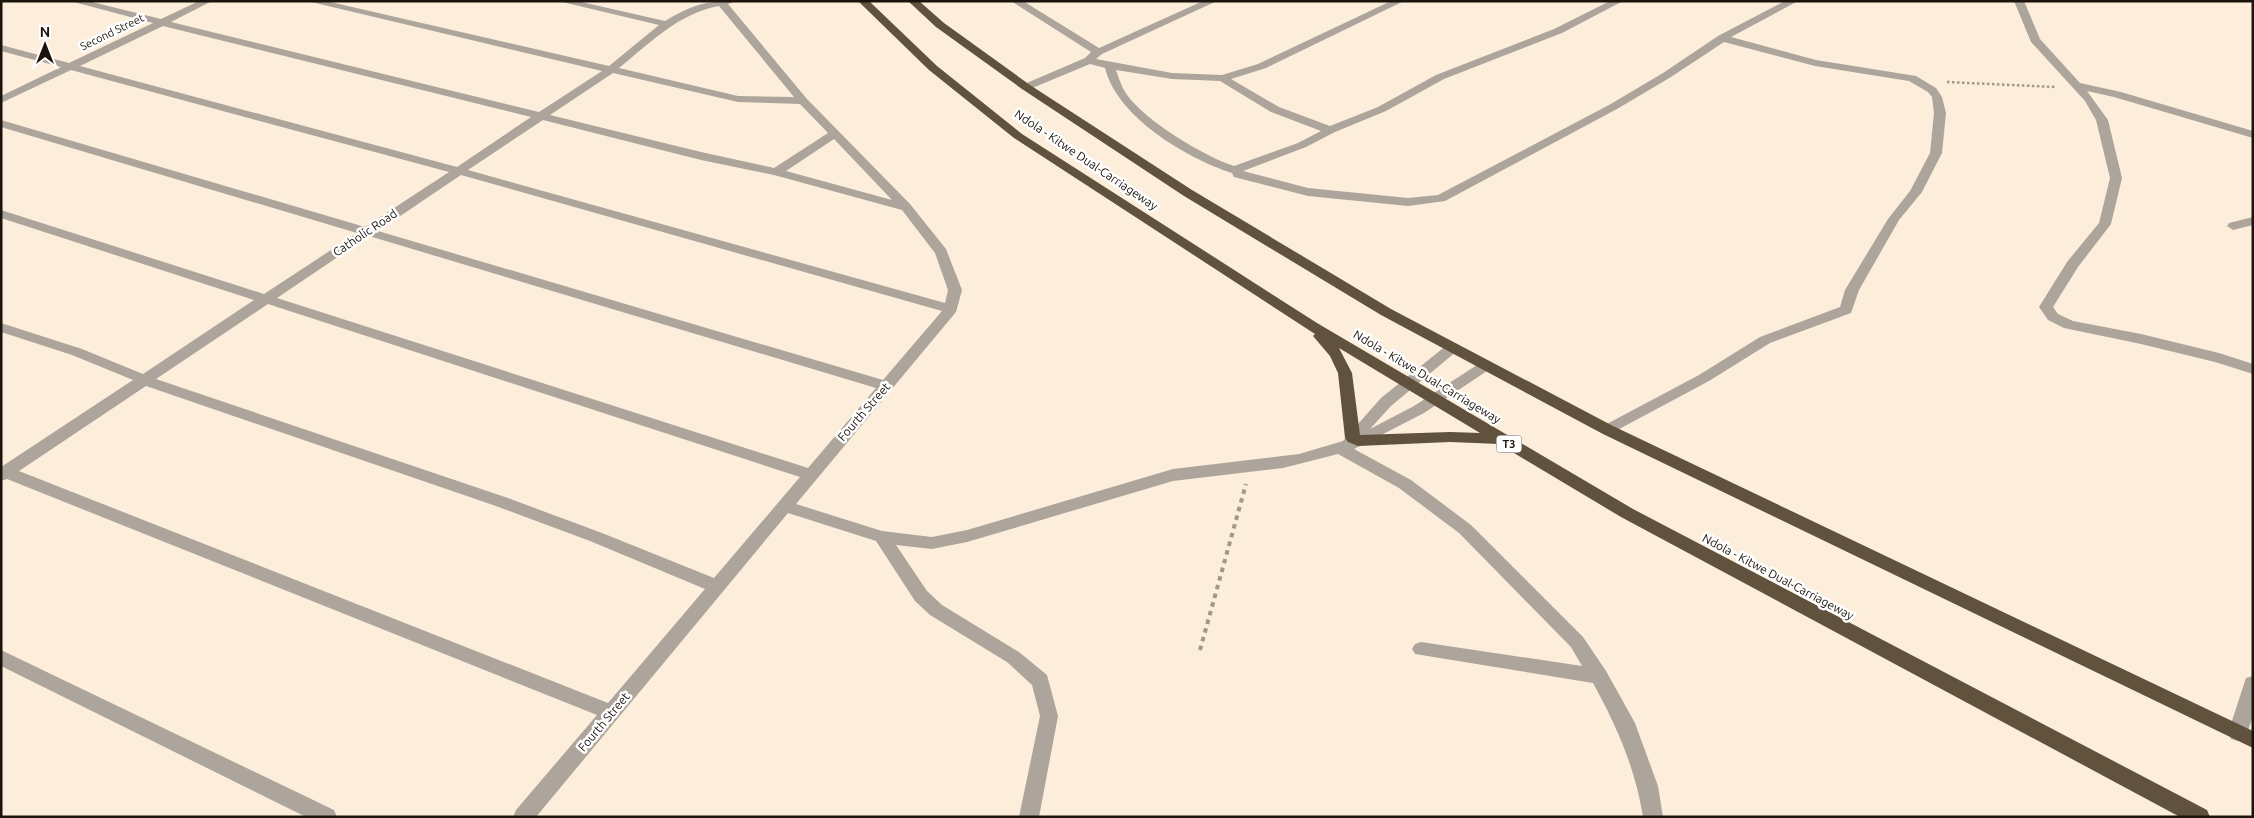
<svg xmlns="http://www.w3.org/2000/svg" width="2254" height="818" viewBox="0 0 2254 818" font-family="Ubuntu,sans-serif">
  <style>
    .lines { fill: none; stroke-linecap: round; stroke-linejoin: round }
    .path-far1 { stroke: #a29788; stroke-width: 2.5; stroke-dasharray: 2.5 2.5; stroke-linecap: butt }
    .path { stroke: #a29788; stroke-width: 4; stroke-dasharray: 4.5 4.5; stroke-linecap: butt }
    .minor { fill: #ada59b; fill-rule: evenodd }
    .highway { fill: #60523d; fill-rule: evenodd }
    .labels { text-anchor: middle; stroke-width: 5; stroke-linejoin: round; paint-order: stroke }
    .far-street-label { font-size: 11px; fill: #1a140c; stroke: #fff }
    .shield { fill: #fff; stroke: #5f5a55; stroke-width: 1 }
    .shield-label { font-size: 11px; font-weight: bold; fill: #1a140c }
    .street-label { font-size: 12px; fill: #1a140c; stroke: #fff }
  </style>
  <rect width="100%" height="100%" fill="#fceedb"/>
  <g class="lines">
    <path class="path-far1" d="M 1947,82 L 2055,87"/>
    <path class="path" d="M 1200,650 L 1246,484"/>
    <path class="minor" d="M 70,1 L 88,1 L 161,19 L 199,1 L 212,1 L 171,22 L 539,112 L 602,71 L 307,1 L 326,1 L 609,66 L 659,25 L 558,1 L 577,1 L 665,21 C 692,5 704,1 736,1 L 728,4 L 807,99 L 910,204 L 946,249 L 962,290 L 956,312 L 796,504 L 882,531 L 932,537 L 967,530 L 1173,469 L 1299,454 L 1343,441 L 1381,398 L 1447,345 L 1457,345 L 1459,348 L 1457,351 L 1391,406 L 1370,429 L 1414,406 L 1480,363 L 1490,363 L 1492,366 L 1490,369 L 1424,413 L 1354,449 L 1411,480 L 1471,525 L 1583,637 L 1606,671 L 1635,723 L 1658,786 L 1663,817 L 1643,817 C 1635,767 1617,727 1593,683 L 1415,654 L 1412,649 L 1415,644 L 1421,642 L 1582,666 L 1571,647 L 1459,533 L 1399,488 L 1338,454 L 1283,468 L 1173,481 L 967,542 L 932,549 L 896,545 L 927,591 L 942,605 L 1019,652 L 1047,675 L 1058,716 L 1039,817 L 1019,817 L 1040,716 L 1032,685 L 1007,662 L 930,615 L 915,601 L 876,541 L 788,513 L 536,817 L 513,817 L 516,810 L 597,715 L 7,479 L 1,481 L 1,467 L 133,380 L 72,355 L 1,332 L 1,323 L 82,349 L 143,374 L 254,300 L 1,218 L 1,210 L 264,294 L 357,233 L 1,127 L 1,120 L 365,227 L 449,172 L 71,70 L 1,103 L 1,96 L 61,67 L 1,51 L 1,45 L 69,63 L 153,23 ZM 719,6 L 794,97 L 738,96 L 619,68 C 650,43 679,13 719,6 ZM 163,26 L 531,117 L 457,167 L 80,66 ZM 613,73 L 738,102 L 800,104 L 828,133 L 774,168 L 701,152 L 550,115 ZM 543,120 L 701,160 L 774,175 L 902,210 L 935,253 L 948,290 L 945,303 L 468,170 ZM 834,139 L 892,200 L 786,171 ZM 461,175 L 942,311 L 883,380 L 378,231 ZM 369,236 L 876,388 L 808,468 L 277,298 ZM 268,304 L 800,477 L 714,578 L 602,533 L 505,497 L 156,379 ZM 146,386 L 493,505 L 590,541 L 705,589 L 608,703 L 19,471 Z
      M 1011,1 L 1023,1 L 1099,48 L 1203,1 L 1217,1 L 1102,54 L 1096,59 L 1172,73 L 1222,75 L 1258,64 L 1391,1 L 1404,1 L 1266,68 L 1231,79 L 1279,107 L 1330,126 L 1378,107 L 1436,75 L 1554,29 L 1610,1 L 1623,1 L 1562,33 L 1444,79 L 1386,111 L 1335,132 L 1306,147 L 1243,171 L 1308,188 L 1408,198 L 1438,195 L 1609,105 L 1663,73 L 1718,36 L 1785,1 L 1798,1 L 1731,37 L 1816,60 L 1916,76 L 1936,88 L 1942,97 L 1946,113 L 1942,153 L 1922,192 L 1899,220 L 1859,290 L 1851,313 L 1770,343 L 1709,381 L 1608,435 L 1603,434 L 1600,430 L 1603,426 L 1699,375 L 1760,337 L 1840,307 L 1845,290 L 1888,219 L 1910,191 L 1930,153 L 1934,113 L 1932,97 L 1928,92 L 1909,81 L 1815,66 L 1724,42 L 1671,77 L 1617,109 L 1445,201 L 1408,206 L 1308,196 L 1234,177 L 1232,173 C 1186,158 1117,117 1105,68 L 1090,64 L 1030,89 L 1022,89 L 1021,87 L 1022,85 L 1085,58 L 1091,52 ZM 1116,70 L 1172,79 L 1220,81 L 1271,112 L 1321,131 L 1298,143 L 1234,166 C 1203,156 1146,121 1127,95 C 1122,88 1119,79 1116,70 Z
      M 2014,1 L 2024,1 L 2040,39 L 2080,83 L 2121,92 L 2253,131 L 2253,138 L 2114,97 L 2087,91 L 2108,120 L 2122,178 L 2111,224 L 2078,267 L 2053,307 L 2058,314 L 2073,321 L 2141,334 L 2219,353 L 2253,364 L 2253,374 L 2215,362 L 2141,344 L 2064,328 L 2048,320 L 2039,307 L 2067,262 L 2099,223 L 2110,178 L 2096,120 L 2085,101 L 2031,42 Z
      M 2253,217 L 2253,225 L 2233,230 L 2227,226 L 2229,223 Z
      M 1,650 L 334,810 L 337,817 L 306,817 L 1,666 Z
      M 2253,676 L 2253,716 L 2245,739 L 2238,741 L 2231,739 L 2228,733 L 2244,684 L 2246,678 Z"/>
    <path class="highway" d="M 858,1 L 869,1 L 937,66 L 1022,134 L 1317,323 L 1633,509 L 2207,810 L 2210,817 L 2180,817 L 1621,517 L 1499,444 L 1450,442 L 1358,446 L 1348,442 L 1345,438 L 1338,373 L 1330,356 L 1313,336 L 1315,334 L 1014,138 L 929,70 ZM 1339,348 L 1480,433 L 1450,432 L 1360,435 L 1352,373 Z
      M 908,1 L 919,1 L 944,23 L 1030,85 L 1192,190 L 1391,309 L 1613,426 L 2253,731 L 2253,748 L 1603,434 L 1381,315 L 1184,196 L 1022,89 L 936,27 Z"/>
  </g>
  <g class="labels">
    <g class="far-street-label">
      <text transform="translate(112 32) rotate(-26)" y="4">Second Street</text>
    </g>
    <rect class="shield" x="1496.5" y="435.5" width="25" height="17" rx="4"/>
    <g class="shield-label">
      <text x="1509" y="448">T3</text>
    </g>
    <g class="street-label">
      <text transform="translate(1086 160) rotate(34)" y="4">Ndola - Kitwe Dual-Carriageway</text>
      <text transform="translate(365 233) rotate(-34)" y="4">Catholic Road</text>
      <text transform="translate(1427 377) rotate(31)" y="4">Ndola - Kitwe Dual-Carriageway</text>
      <text transform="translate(864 412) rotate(-49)" y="4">Fourth Street</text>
      <text transform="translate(1778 577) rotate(28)" y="4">Ndola - Kitwe Dual-Carriageway</text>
      <text transform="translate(604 722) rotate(-50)" y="4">Fourth Street</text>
    </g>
  </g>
  <rect width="2254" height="818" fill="none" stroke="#1a140c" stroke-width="5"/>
  <g transform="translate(45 45)" stroke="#ffffff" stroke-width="4" paint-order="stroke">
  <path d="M0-4L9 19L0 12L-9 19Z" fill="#1a140c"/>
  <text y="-8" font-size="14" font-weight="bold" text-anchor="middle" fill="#1a140c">N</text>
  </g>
</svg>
